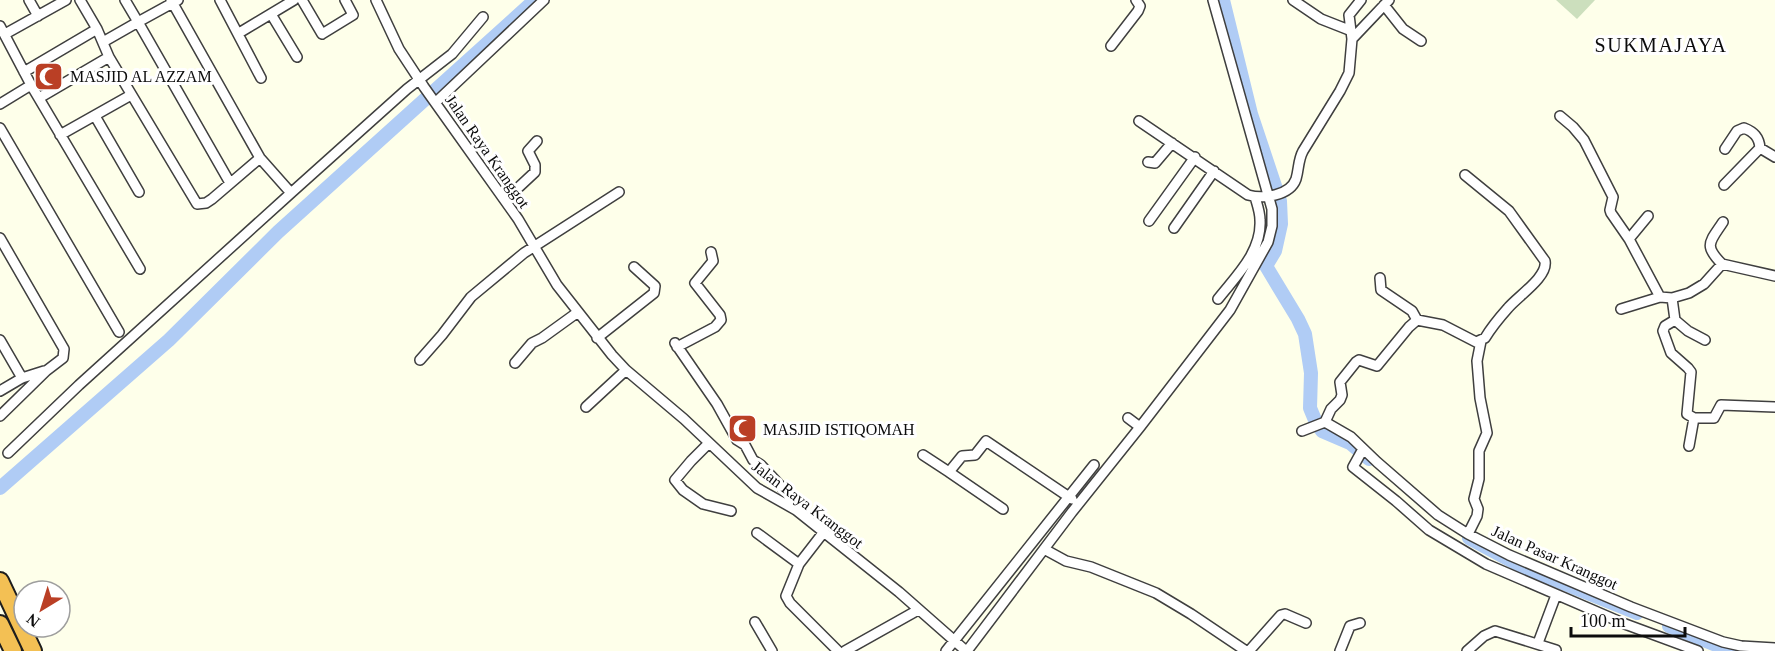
<svg xmlns="http://www.w3.org/2000/svg" width="1775" height="651" viewBox="0 0 1775 651" font-family="'Times New Roman',serif">
  <style>
    .cemetery { fill: #ccdfbd }
    .lines { fill: none; stroke-linecap: round; stroke-linejoin: round }
    .river { stroke: #b0ccf5; stroke-width: 14 }
    .street-casing { stroke: #3f3f3f; stroke-width: 12 }
    .highway-casing { stroke: #1d1d1d; stroke-width: 20 }
    .street { stroke: #fff; stroke-width: 9 }
    .highway { stroke: #f3c054; stroke-width: 16 }
    .labels { text-anchor: middle; stroke-width: 6; stroke-linejoin: round; paint-order: stroke }
    .poi-label { font-size: 16px; fill: #0c0c0c; stroke: #fff; text-anchor: start }
    .street-label { font-size: 16px; fill: #0c0c0c; stroke: #fff }
    .quarter-label { font-size: 20px; letter-spacing: 1.5px; fill: #0c0c0c; stroke: #fff }
  </style>
  <rect width="100%" height="100%" fill="#feffea"/>
  <path class="cemetery" d="M 1556,0 L 1595,0 L 1577,19 Z"/>
  <g class="lines">
    <path class="river" d="M 1223,0 L 1251,114 L 1280,201 L 1281,224 L 1275,251 L 1266,266 L 1298,319 L 1305,334 L 1311,373 L 1310,408 L 1315,420 L 1322,431 L 1350,443 L 1369,459
      M 0,488 L 169,340 L 278,232 L 535,0
      M 1469,538 L 1523,567 L 1637,613
      M 1669,626 L 1731,651"/>
    <defs>
      <path id="street" d="M 29,0 L 38,16
        M 80,0 L 97,29 L 109,57 L 197,204 L 206,203 L 212,199 L 260,158
        M 125,0 L 138,22 L 178,0
        M 171,0 L 260,158 L 291,193 L 407,89 L 452,54 L 483,17
        M 220,0 L 261,78
        M 302,0 L 322,34 L 353,15 L 345,0
        M 376,0 L 399,49 L 424,87 L 518,219 L 557,285 L 612,355 L 626,370 L 684,419 L 757,488 L 796,510 L 899,592 L 966,651
        M 1293,0 L 1321,19 L 1349,30
        M 1384,5 L 1403,29 L 1421,41
        M 271,14 L 297,57
        M 0,26 L 31,85 L 140,269
        M 239,33 L 294,0
        M 5,34 L 66,0
        M 1352,39 L 1389,0
        M 103,42 L 138,22 L 230,183
        M 1111,46 L 1138,11 L 1140,6 L 1136,0
        M 24,72 L 97,29
        M 39,98 L 109,57
        M 436,102 L 544,0
        M 0,104 L 31,85
        M 95,116 L 139,192
        M 1560,116 L 1573,127 L 1584,140 L 1613,197 L 1610,210 L 1611,213 L 1629,239
        M 1139,121 L 1248,195 C 1263,199 1290,196 1296,179 C 1299,169 1298,160 1303,151 L 1340,91 L 1349,73 L 1352,39 L 1349,15 L 1361,0
        M 0,128 L 119,332
        M 60,135 L 131,95
        M 1725,149 L 1737,131 L 1744,128 C 1754,132 1759,137 1760,148
        M 1148,162 L 1155,163 L 1172,143
        M 1724,185 L 1760,148 L 1775,157
        M 505,200 L 535,172 L 535,165 L 528,151 L 537,141
        M 1648,216 L 1629,239 L 1660,297
        M 1149,221 L 1195,157
        M 1174,228 L 1214,171
        M 0,238 L 64,349 L 63,358 L 46,371 L 0,416
        M 1722,264 C 1703,245 1710,242 1723,222
        M 1380,278 L 1381,290 L 1412,311 L 1417,320
        M 1672,298 L 1675,320 L 1665,326 L 1663,331 L 1671,353 L 1688,368 L 1691,372 L 1687,414 L 1694,418 L 1714,418 L 1721,405 L 1775,407
        M 1218,299 C 1236,276 1262,252 1260,220 C 1260,212 1257,204 1255,197
        M 1621,309 L 1660,297 L 1672,298 L 1689,293 L 1704,284 L 1722,264 L 1775,276
        M 1675,320 L 1688,331 L 1705,340
        M 597,338 L 654,293 L 655,286 L 634,267
        M 0,340 L 22,378
        M 675,343 L 717,404 L 737,440 L 745,445 L 753,460 L 761,465 L 778,483 L 793,501 L 796,510
        M 677,347 L 715,327 L 721,320 L 720,315 L 695,283 L 713,261 L 711,252
        M 420,360 L 442,335 L 471,297 L 524,253 L 619,192
        M 515,363 L 532,343 L 542,338 L 578,312
        M 0,391 L 22,378 L 44,371
        M 586,407 L 626,370
        M 1128,418 L 1140,427
        M 1325,422 L 1351,437 L 1377,462 L 1438,515 L 1468,534 L 1509,555 L 1631,607 L 1723,642 L 1741,646 L 1775,648
        M 1302,431 L 1325,422 L 1331,409 L 1340,400 L 1342,395 L 1340,382 L 1356,362 L 1359,360 L 1377,366 L 1409,327 L 1417,320 L 1443,325 L 1476,342 L 1485,338 C 1491,328 1500,317 1508,308 C 1518,296 1548,277 1545,261 L 1509,211 L 1465,175
        M 709,443 L 691,461 L 675,480 L 683,490 L 703,504 L 731,511
        M 1689,446 L 1694,418
        M 1363,449 L 1353,467 L 1396,501 L 1429,530 L 1486,564 L 1625,624 L 1698,651
        M 8,453 L 79,385 L 291,193
        M 923,455 L 949,472
        M 1003,509 L 949,472 L 962,456 L 975,455 L 986,441 L 1072,499
        M 757,533 L 799,564
        M 823,533 L 799,564 L 786,596 L 790,603 L 838,651
        M 1468,534 L 1477,516 L 1478,509 L 1474,499 L 1479,479 L 1479,451 L 1487,433 L 1480,398 L 1477,361 L 1481,341
        M 1044,549 L 1066,561 L 1091,567 L 1156,593 L 1191,614 L 1246,651
        M 755,622 L 772,651
        M 1538,643 L 1556,595
        M 845,651 L 918,610
        M 946,651 L 1094,465
        M 967,651 L 1072,512 L 1140,427 L 1230,310 L 1268,242 L 1272,226 L 1272,209 L 1213,0
        M 1249,651 L 1281,615 L 1285,614 L 1306,623
        M 1340,651 L 1350,626 L 1360,623
        M 1467,651 L 1484,636 L 1495,631 L 1556,650"/>
      <path id="highway" d="M 0,581 L 33,651
        M 0,624 L 13,651"/>
    </defs>
    <use href="#street" class="street-casing"/>
    <use href="#highway" class="highway-casing"/>
    <use href="#street" class="street"/>
    <use href="#highway" class="highway"/>
  </g>
  <defs>
    <symbol id="mosque-square" viewBox="-11 -11 22 22"><rect x="-9" y="-9" width="18" height="18" rx="4" fill="#ba3f25" stroke="#fff"/><path d="M3.5-4.9A6 6 0 1 0 3.5 4.9A5 5 0 1 1 3.5-4.9Z" fill="#fff"/></symbol>
  </defs>
  <g fill-rule="evenodd">
    <use href="#mosque-square" x="32" y="60" width="33" height="33"/>
    <use href="#mosque-square" x="726" y="412" width="33" height="33"/>
  </g>
  <g class="labels">
    <g class="poi-label">
      <text x="70" y="82">MASJID AL AZZAM</text>
      <text x="763" y="435">MASJID ISTIQOMAH</text>
    </g>
    <g class="street-label">
      <text transform="translate(488 151) rotate(55)" y="6">Jalan Raya Kranggot</text>
      <text transform="translate(808 504) rotate(37)" y="6">Jalan Raya Kranggot</text>
      <text transform="translate(1555 557) rotate(24)" y="6">Jalan Pasar Kranggot</text>
    </g>
    <g class="quarter-label">
      <text x="1661" y="52">SUKMAJAYA</text>
    </g>
  </g>
  <g transform="translate(42 609) rotate(218)"><circle r="28" fill="#ffffff" stroke="#9e9e9e" stroke-width="1.5"/>
  <path d="M0-4.5L10 22L0 15L-10 22Z" fill="#ba3f25"/>
  <text y="-9" font-size="16" font-weight="bold" text-anchor="middle" fill="#0c0c0c">N</text>
  </g>
  <path d="M1571 627v9h114v-9" fill="none" stroke="#0c0c0c" stroke-width="3"/>
  <text x="1580" y="627" font-size="18" fill="#0c0c0c" stroke="#ffffff" stroke-width="4.5" paint-order="stroke">100 m</text>
</svg>
